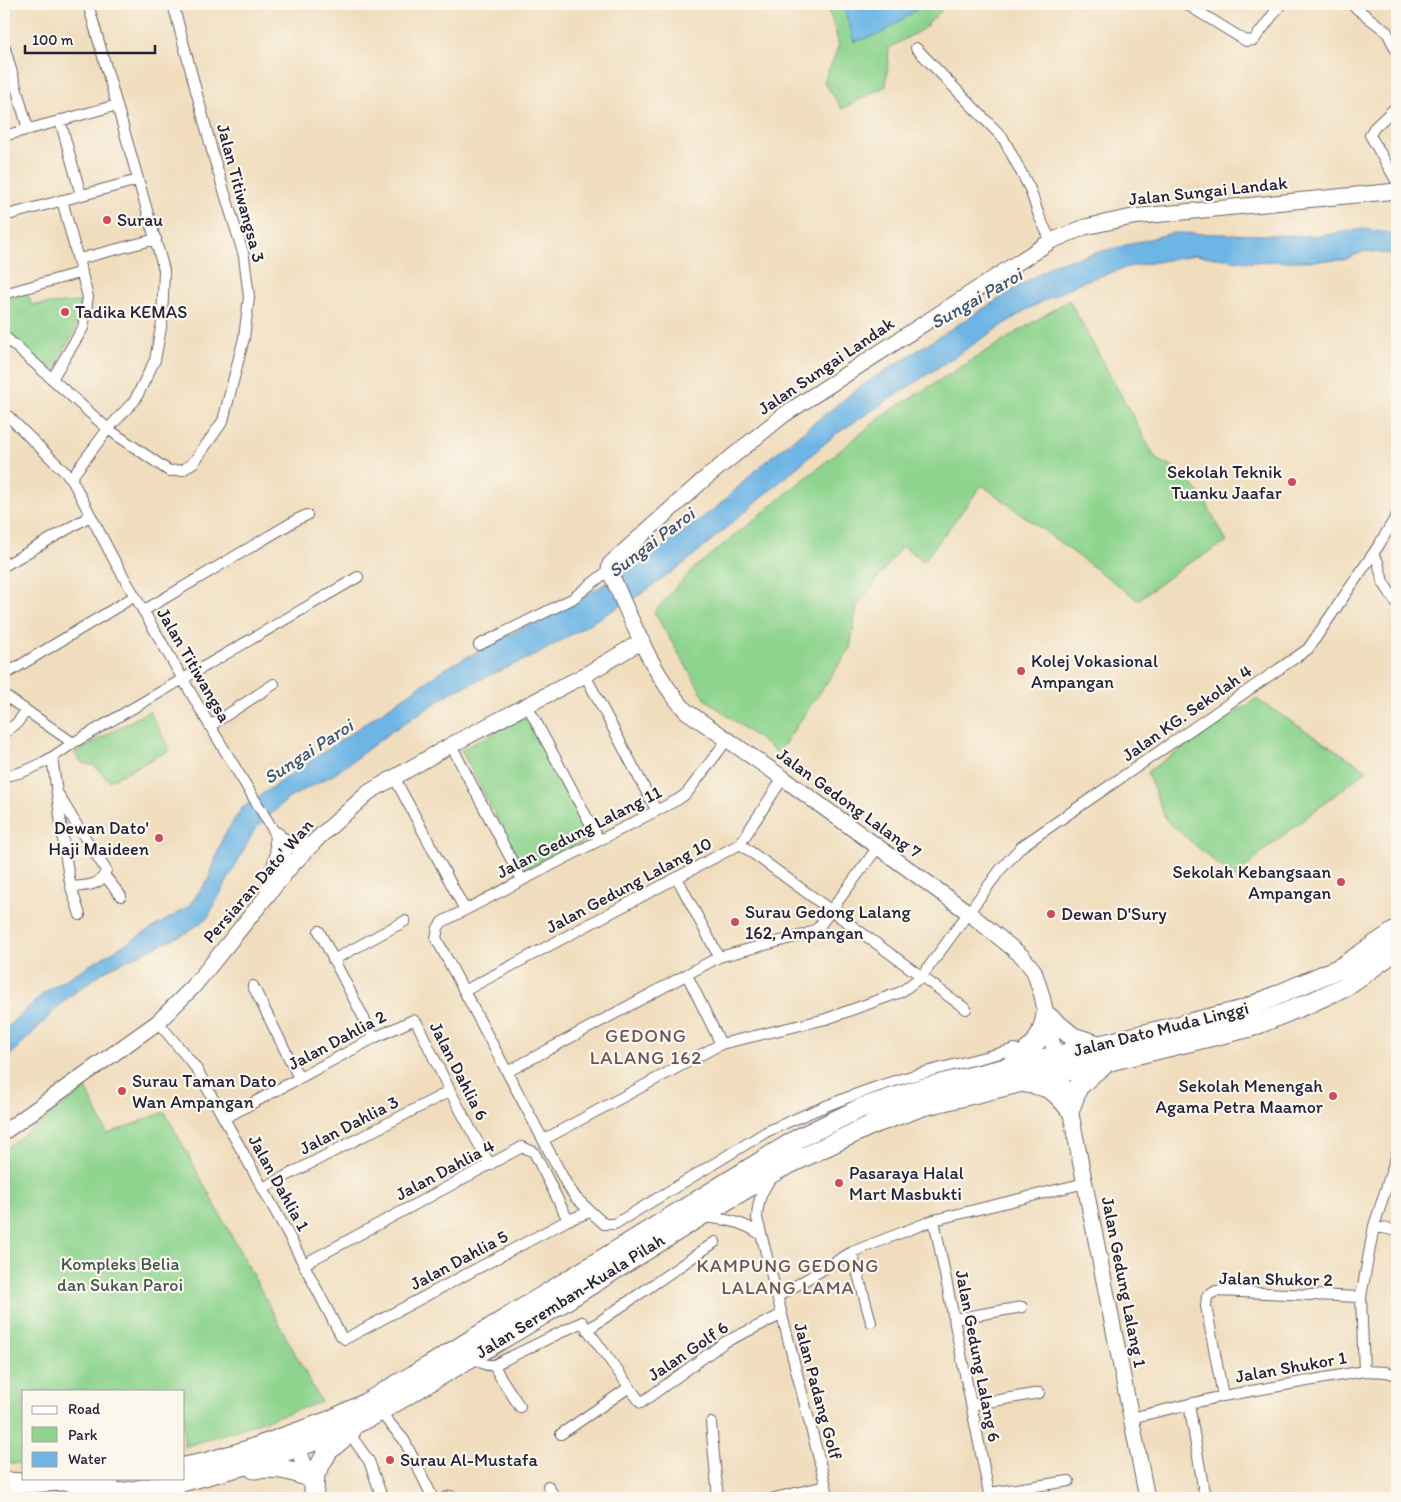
<svg xmlns="http://www.w3.org/2000/svg" width="1401" height="1502" viewBox="0 0 1401 1502" font-family="Itim,sans-serif">
  <style>
    .green { fill: #8ed48e; stroke: #587b64 }
    .water { fill: #6db5e5; stroke: #486c90 }
    .lines { fill: none; stroke-linecap: round; stroke-linejoin: round }
    .street-casing { stroke: #6a6368; stroke-width: 12 }
    .secondary-casing { stroke: #6a6368; stroke-width: 17 }
    .highway-casing { stroke: #6a6368; stroke-width: 21 }
    .street { stroke: #fff; stroke-width: 10 }
    .secondary { stroke: #fff; stroke-width: 15 }
    .highway { stroke: #fff; stroke-width: 19 }
    .poi-dot { fill: #d1495b; stroke: #fbf7ec; stroke-width: 2 }
    .labels { text-anchor: middle; stroke-width: 4.5; stroke-linejoin: round; paint-order: stroke }
    .street-label { font-size: 18px; fill: #22223b; stroke: #fbf7ec }
    .poi-label { font-size: 18px; fill: #22223b; stroke: #fbf7ec; text-anchor: start }
    .park-label { font-size: 18px; fill: #425754; stroke: #fbf7ec }
    .water-label { font-size: 19px; font-style: italic; fill: #3c5576; stroke: #fbf7ec }
    .neighbourhood-label { font-size: 19px; letter-spacing: 1px; fill: #68555d; stroke: #fbf7ec }
  </style>
  <rect width="100%" height="100%" fill="#fbf7ec"/>
  <filter id="ink" filterUnits="userSpaceOnUse"><feTurbulence type="fractalNoise" baseFrequency=".02" numOctaves="2"/><feDisplacementMap in="SourceGraphic" scale="10" xChannelSelector="R" yChannelSelector="G"/><feConvolveMatrix kernelMatrix="1 2 1 2 8 2 1 2 1" color-interpolation-filters="sRGB"/></filter>
  <filter id="wash" filterUnits="userSpaceOnUse"><feTurbulence type="fractalNoise" baseFrequency=".0096" numOctaves="4" result="noise"/><feDisplacementMap in="SourceGraphic" scale="20" xChannelSelector="R" yChannelSelector="G"/><feGaussianBlur stdDeviation="1.12" result="paint"/><feColorMatrix in="noise" values="0 0 0 0 0 0 0 0 0 0 0 0 0 0 0 0 0 1.4 0 .05"/><feComposite in="paint" operator="in"/></filter>
  <g filter="url(#wash)">
    <rect width="100%" height="100%" fill="#f0ddbd"/>
    <path class="green" d="M 823,4 L 941,4 L 942,10 L 923,29 L 889,48 L 886,86 L 842,109 L 824,82 L 839,45 L 829,10 Z
      M 27,293 L 32,305 L 82,302 L 74,333 L 51,372 L 4,330 L 4,300 Z
      M 1069,300 L 1156,459 L 1182,472 L 1204,499 L 1227,542 L 1184,566 L 1138,600 L 982,485 L 924,561 L 902,546 L 857,606 L 850,649 L 778,753 L 706,700 L 654,612 L 693,569 L 885,414 Z
      M 1256,699 L 1367,770 L 1262,852 L 1235,879 L 1166,820 L 1147,772 Z
      M 149,711 L 170,750 L 109,781 L 95,766 L 82,763 L 74,753 Z
      M 525,716 L 591,838 L 526,873 L 461,750 Z
      M 86,1088 L 107,1134 L 165,1112 L 321,1402 L 184,1447 L 184,1391 L 24,1391 L 24,1463 L 4,1463 L 4,1150 Z"/>
    <path class="water" d="M 843,4 L 921,4 L 922,6 L 882,33 L 854,42 Z
      M 1363,229 L 1397,234 L 1397,255 L 1365,251 L 1344,260 L 1248,262 L 1195,255 L 1128,267 L 1079,283 L 1026,310 L 836,434 L 686,562 L 644,592 L 538,654 L 452,692 L 388,734 L 335,774 L 289,798 L 255,829 L 208,917 L 188,932 L 106,970 L 66,999 L 4,1062 L 4,1030 L 46,991 L 188,907 L 208,880 L 223,837 L 242,808 L 446,668 L 593,591 L 651,556 L 718,506 L 766,461 L 861,386 L 1054,264 L 1172,233 L 1318,236 Z"/>
  </g>
  <g filter="url(#ink)">
    <g class="lines">
      <defs>
        <path id="street" d="M 1186,4 L 1246,41 L 1254,40 L 1281,4
          M 1351,4 L 1387,32 L 1397,52
          M 4,45 L 28,129
          M 916,48 L 1003,138 L 1030,189 L 1039,216 L 1051,241
          M 1397,106 L 1374,128 L 1370,135 L 1397,182
          M 60,120 L 81,195
          M 4,136 L 117,105
          M 4,216 L 138,180
          M 79,259 L 156,239
          M 4,294 L 82,272
          M 4,336 L 108,429 L 169,471 L 183,470 L 194,462 L 223,421 L 244,338 L 249,297 L 244,256 L 214,158 L 173,4
          M 52,379 L 83,328 L 88,297 L 62,200
          M 4,412 L 71,478 L 114,560 L 210,726 L 278,838 L 292,865
          M 71,478 L 108,429 L 135,400 L 155,360 L 162,322 L 164,270 L 88,4
          M 1373,555 L 1378,562 L 1383,582 L 1397,604
          M 4,566 L 90,516
          M 143,611 L 298,519 L 307,515
          M 479,645 L 572,599 L 609,570
          M 4,675 L 135,596
          M 585,675 L 656,810
          M 4,695 L 73,743
          M 527,705 L 599,840
          M 210,726 L 274,684
          M 4,733 L 17,723 L 26,711
          M 727,740 L 687,793 L 679,799 L 442,922 L 438,928 L 436,938 L 567,1185 L 576,1198 L 604,1224 L 615,1224 L 766,1132 C 814,1110 864,1089 915,1075 C 948,1066 982,1058 1015,1049
          M 451,745 L 522,880
          M 52,758 C 59,801 62,844 71,887 C 84,886 103,886 106,870 L 76,824 L 57,792
          M 4,776 C 30,773 52,758 73,743 L 358,577
          M 394,777 L 465,910
          M 740,844 L 966,1009
          M 105,876 L 121,896
          M 677,878 L 719,957
          M 71,887 L 80,915
          M 319,931 L 374,1038
          M 333,960 L 405,921
          M 687,975 L 721,1044
          M 253,986 L 299,1078
          M 464,991 L 740,844 L 783,778
          M 158,1022 L 196,1068 L 287,1232 L 341,1336 L 345,1339 L 568,1220 L 590,1212
          M 507,1072 L 719,957 L 807,934 L 818,928 L 878,847
          M 225,1118 L 374,1038 L 413,1020 L 417,1023 L 450,1091 L 490,1165
          M 543,1140 L 721,1044 L 826,1019 L 901,992 L 922,976 L 1000,870 L 1022,846 L 1308,649 L 1379,545 L 1397,515
          M 771,1178 C 761,1192 758,1201 757,1218 L 829,1498
          M 263,1188 L 450,1091
          M 702,1217 C 725,1219 741,1221 760,1234
          M 934,1220 L 990,1498
          M 1374,1226 L 1397,1231
          M 852,1252 L 871,1322
          M 304,1264 L 522,1147 L 534,1152 L 568,1220
          M 777,1297 L 852,1252 L 934,1220 L 1085,1183
          M 954,1319 L 1022,1307
          M 587,1330 L 715,1242
          M 474,1356 C 480,1362 484,1366 494,1365 L 582,1322 L 641,1403 L 725,1342 L 781,1315
          M 494,1365 L 499,1375 L 520,1407
          M 1364,1371 L 1361,1297 L 1374,1226 L 1397,1154
          M 1223,1396 L 1364,1371 L 1386,1372 L 1397,1375
          M 1189,1404 L 1205,1498
          M 971,1405 L 1039,1393
          M 379,1411 L 404,1440 L 433,1498
          M 1131,1418 L 1223,1396 L 1206,1306 L 1207,1296 L 1216,1291 L 1361,1297
          M 711,1423 L 718,1498
          M 349,1433 L 369,1461 L 382,1497
          M 561,1434 L 628,1388
          M 548,1486 L 555,1498
          M 989,1493 L 1069,1481
          M 445,1498 L 451,1496
          M 774,1498 L 826,1486"/>
        <path id="secondary" d="M 278,838 L 295,846 L 312,845
          M 268,891 L 278,854 L 277,835
          M 4,1132 L 158,1022 L 193,987 L 292,865 L 318,838 L 369,792 L 451,745 L 585,675 L 642,641
          M 294,1438 L 312,1485
          M 1147,1498 L 1070,1109 L 1059,1073 L 1042,996 L 1034,971 L 1022,956 L 969,913 L 783,778 L 686,711 C 650,672 631,617 609,570 L 610,564 L 702,481 L 785,414 L 1051,241 L 1085,227 L 1132,217 L 1397,191"/>
        <path id="highway" d="M 1013,1063 C 1034,1046 1041,1042 1046,1015 L 1073,1037 L 1098,1045
          M 1026,1083 C 1051,1086 1055,1091 1070,1109
          M 1070,1109 L 1078,1087 L 1094,1072 L 1103,1066
          M 184,1467 L 204,1463 L 248,1450 L 329,1421 L 364,1404 L 429,1366 L 799,1138 L 861,1108 L 920,1089 L 1243,1010 L 1342,967 L 1397,930
          M 254,1469 C 277,1467 289,1469 310,1478
          M 4,1482 L 27,1483 L 110,1478
          M 314,1491 L 315,1474 L 328,1451 L 351,1431
          M 74,1498 L 126,1492 L 181,1482 L 253,1463 L 334,1434 L 370,1417 L 541,1316 L 699,1217 L 777,1170 L 873,1124 L 923,1106 L 1251,1027 L 1314,1001 L 1346,986 L 1397,950"/>
      </defs>
      <use href="#street" class="street-casing"/>
      <use href="#secondary" class="secondary-casing"/>
      <use href="#highway" class="highway-casing"/>
      <use href="#street" class="street"/>
      <use href="#secondary" class="secondary"/>
      <use href="#highway" class="highway"/>
    </g>
  </g>
  <g class="poi-dot">
    <circle cx="107" cy="220" r="5"/>
    <circle cx="65" cy="312" r="5"/>
    <circle cx="1292" cy="482" r="5"/>
    <circle cx="1021" cy="671" r="5"/>
    <circle cx="159" cy="838" r="5"/>
    <circle cx="1341" cy="882" r="5"/>
    <circle cx="1051" cy="914" r="5"/>
    <circle cx="735" cy="922" r="5"/>
    <circle cx="122" cy="1091" r="5"/>
    <circle cx="1333" cy="1096" r="5"/>
    <circle cx="839" cy="1183" r="5"/>
    <circle cx="390" cy="1460" r="5"/>
  </g>
  <g class="labels">
    <g class="street-label">
      <text transform="translate(1208 191) rotate(-6)" y="6">Jalan Sungai Landak</text>
      <text transform="translate(241 193) rotate(75)" y="6">Jalan Titiwangsa 3</text>
      <text transform="translate(826 366) rotate(-34)" y="6">Jalan Sungai Landak</text>
      <text transform="translate(194 665) rotate(60)" y="6">Jalan Titiwangsa</text>
      <text transform="translate(1187 713) rotate(-35)" y="6">Jalan KG. Sekolah 4</text>
      <text transform="translate(849 803) rotate(36)" y="6">Jalan Gedong Lalang 7</text>
      <text transform="translate(579 832) rotate(-27)" y="6">Jalan Gedung Lalang 11</text>
      <text transform="translate(258 881) rotate(-49)" y="6">Persiaran Dato' Wan</text>
      <text transform="translate(629 885) rotate(-28)" y="6">Jalan Gedung Lalang 10</text>
      <text transform="translate(1161 1029) rotate(-14)" y="6">Jalan Dato Muda Linggi</text>
      <text transform="translate(337 1040) rotate(-28)" y="6">Jalan Dahlia 2</text>
      <text transform="translate(459 1071) rotate(63)" y="6">Jalan Dahlia 6</text>
      <text transform="translate(349 1125) rotate(-27)" y="6">Jalan Dahlia 3</text>
      <text transform="translate(445 1170) rotate(-28)" y="6">Jalan Dahlia 4</text>
      <text transform="translate(279 1183) rotate(61)" y="6">Jalan Dahlia 1</text>
      <text transform="translate(459 1260) rotate(-28)" y="6">Jalan Dahlia 5</text>
      <text transform="translate(1276 1279) rotate(1)" y="6">Jalan Shukor 2</text>
      <text transform="translate(1124 1282) rotate(79)" y="6">Jalan Gedung Lalang 1</text>
      <text transform="translate(570 1296) rotate(-32)" y="6">Jalan Seremban-Kuala Pilah</text>
      <text transform="translate(688 1351) rotate(-34)" y="6">Jalan Golf 6</text>
      <text transform="translate(978 1356) rotate(79)" y="6">Jalan Gedung Lalang 6</text>
      <text transform="translate(1291 1367) rotate(-10)" y="6">Jalan Shukor 1</text>
      <text transform="translate(818 1391) rotate(75)" y="6">Jalan Padang Golf</text>
    </g>
    <g class="poi-label">
      <text x="117" y="226">Surau</text>
      <text x="75" y="318">Tadika KEMAS</text>
      <text x="1282" y="478" text-anchor="end">Sekolah Teknik<tspan x="1282" dy="21">Tuanku Jaafar</tspan></text>
      <text x="1031" y="667">Kolej Vokasional<tspan x="1031" dy="21">Ampangan</tspan></text>
      <text x="149" y="834" text-anchor="end">Dewan Dato'<tspan x="149" dy="21">Haji Maideen</tspan></text>
      <text x="1331" y="878" text-anchor="end">Sekolah Kebangsaan<tspan x="1331" dy="21">Ampangan</tspan></text>
      <text x="745" y="918">Surau Gedong Lalang<tspan x="745" dy="21">162, Ampangan</tspan></text>
      <text x="1061" y="920">Dewan D'Sury</text>
      <text x="132" y="1087">Surau Taman Dato<tspan x="132" dy="21">Wan Ampangan</tspan></text>
      <text x="1323" y="1092" text-anchor="end">Sekolah Menengah<tspan x="1323" dy="21">Agama Petra Maamor</tspan></text>
      <text x="849" y="1179">Pasaraya Halal<tspan x="849" dy="21">Mart Masbukti</tspan></text>
      <text x="400" y="1466">Surau Al-Mustafa</text>
    </g>
    <g class="park-label">
      <text x="120" y="1270">Kompleks Belia<tspan x="120" dy="21">dan Sukan Paroi</tspan></text>
    </g>
    <g class="water-label">
      <text transform="translate(976 298) rotate(-30)" y="7">Sungai Paroi</text>
      <text transform="translate(651 542) rotate(-37)" y="7">Sungai Paroi</text>
      <text transform="translate(308 751) rotate(-33)" y="7">Sungai Paroi</text>
    </g>
    <g class="neighbourhood-label">
      <text x="646" y="1042">GEDONG<tspan x="646" dy="22">LALANG 162</tspan></text>
      <text x="788" y="1272">KAMPUNG GEDONG<tspan x="788" dy="22">LALANG LAMA</tspan></text>
    </g>
  </g>
  <rect width="1401" height="1502" fill="none" stroke="#fbf7ec" stroke-width="20"/>
  <rect x="22" y="1390" width="162" height="90" fill="#fbf7ec" stroke="#a4a2a5"/>
  <rect x="32" y="1406" width="25" height="8" fill="#ffffff" stroke="#a4a2a5"/>
  <text x="68" y="1414" font-size="15" fill="#22223b">Road</text>
  <rect x="32" y="1427" width="25" height="15" fill="#8ed48e" stroke="#a4a2a5"/>
  <text x="68" y="1440" font-size="15" fill="#22223b">Park</text>
  <rect x="32" y="1452" width="25" height="15" fill="#6db5e5" stroke="#a4a2a5"/>
  <text x="68" y="1464" font-size="15" fill="#22223b">Water</text>
  <path d="M25 45v8h130v-8" fill="none" stroke="#22223b" stroke-width="2.5"/>
  <text x="32" y="45" font-size="15" fill="#22223b" stroke="#fbf7ec" stroke-width="4" paint-order="stroke">100 m</text>
</svg>
